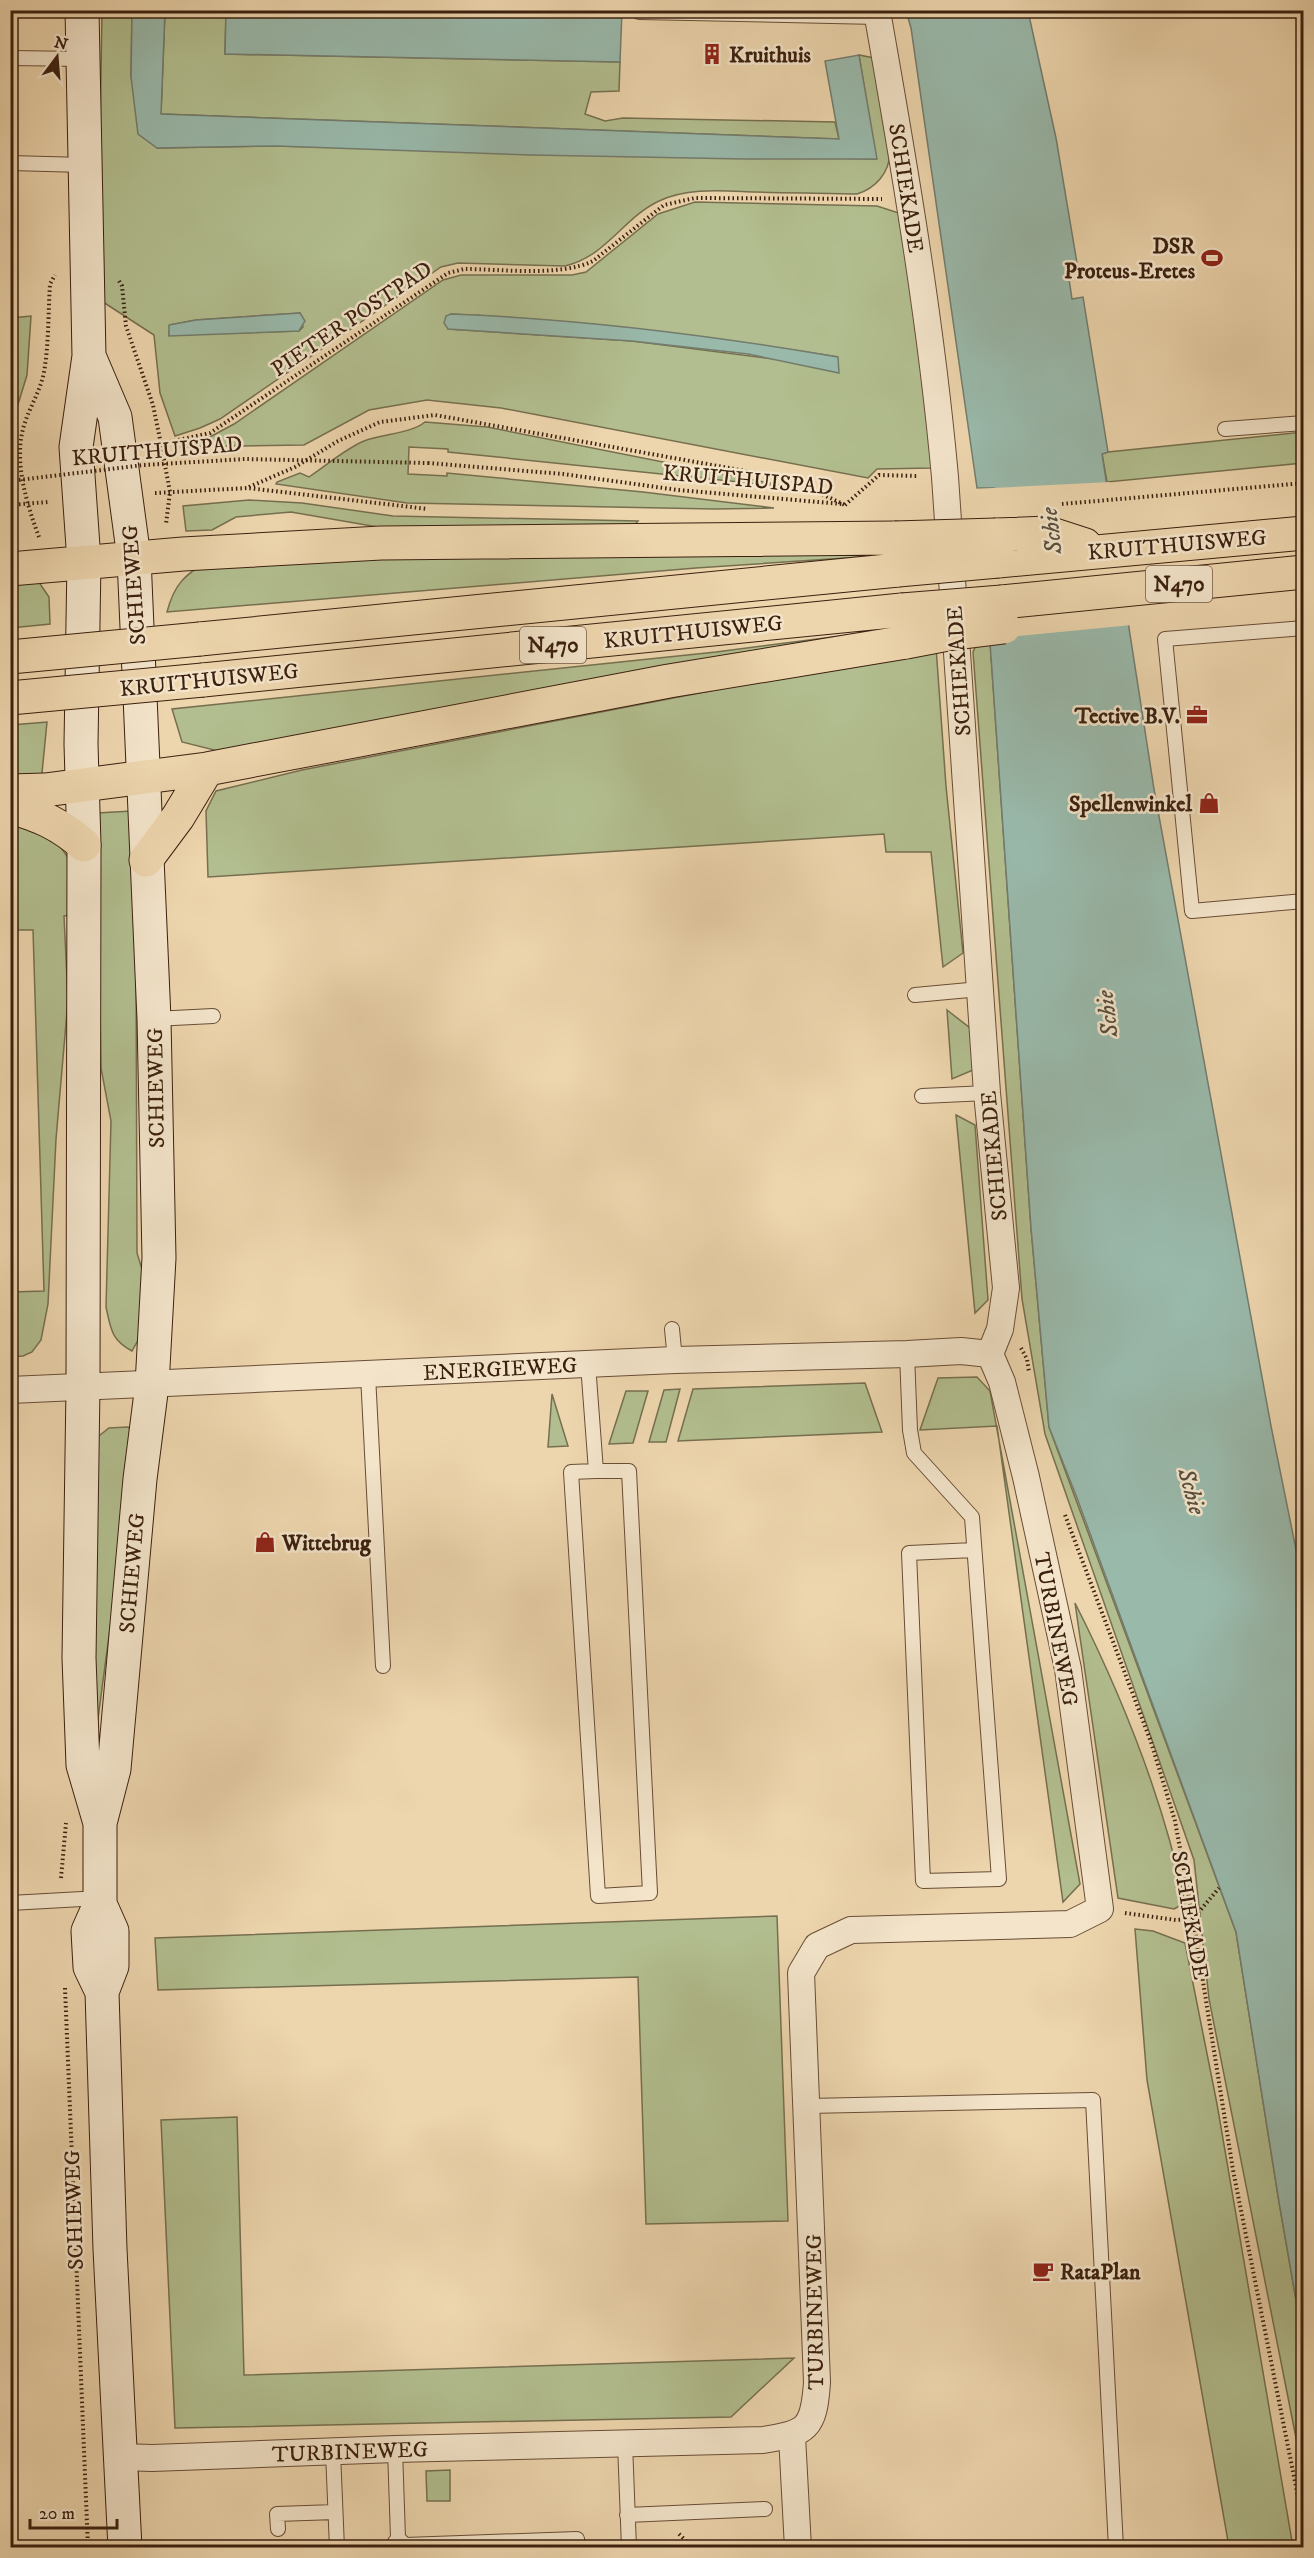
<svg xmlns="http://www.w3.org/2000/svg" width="1314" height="2558" viewBox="0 0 1314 2558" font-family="'IM FELL DW Pica',serif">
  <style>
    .green { fill: #b2be8f; stroke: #766f4f; stroke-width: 1.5; fill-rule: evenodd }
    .water { fill: #99b9ab; stroke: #737c6d; stroke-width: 1.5 }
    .pier { fill: #edd5ad }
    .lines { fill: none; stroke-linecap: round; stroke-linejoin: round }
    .lane-casing { stroke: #684d36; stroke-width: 16 }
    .street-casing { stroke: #684d36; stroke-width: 28 }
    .secondary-casing { stroke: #3b200f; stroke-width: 35 }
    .highway-casing { stroke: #3b200f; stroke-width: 35 }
    .path { stroke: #3b200f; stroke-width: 4; stroke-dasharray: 1.5 3; stroke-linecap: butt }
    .lane { stroke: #f3e4ca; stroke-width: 14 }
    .street { stroke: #f3e4ca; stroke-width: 26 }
    .secondary { stroke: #f3e4ca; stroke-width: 33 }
    .highway { stroke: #edd5ad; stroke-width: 33 }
    .highway-bridge-casing { stroke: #3b200f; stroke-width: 35; stroke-linecap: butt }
    .path-bridge { stroke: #3b200f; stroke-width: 4; stroke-dasharray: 1.5 3; stroke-linecap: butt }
    .highway-bridge { stroke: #edd5ad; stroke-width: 33 }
    .labels { text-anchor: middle; stroke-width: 5; stroke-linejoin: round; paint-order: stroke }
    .shield { fill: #f3e4ca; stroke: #725b47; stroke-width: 1.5 }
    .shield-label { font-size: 21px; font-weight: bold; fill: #3b200f }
    .poi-label { font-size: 22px; font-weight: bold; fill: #3b200f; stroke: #f3e4ca; text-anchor: start }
    .street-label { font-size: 22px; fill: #3b200f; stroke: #f3e4ca }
    .water-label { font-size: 24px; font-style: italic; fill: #574e3e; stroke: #f3e4ca }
  </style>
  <rect width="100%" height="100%" fill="#edd5ad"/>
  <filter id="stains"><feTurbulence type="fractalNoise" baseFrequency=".00333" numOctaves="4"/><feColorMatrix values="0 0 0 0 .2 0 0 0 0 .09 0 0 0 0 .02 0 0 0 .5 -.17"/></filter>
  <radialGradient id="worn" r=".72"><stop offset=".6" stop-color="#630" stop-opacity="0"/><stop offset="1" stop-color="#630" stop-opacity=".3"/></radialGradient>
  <path class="green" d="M 226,10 L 225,54 L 620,62 L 619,91 L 591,92 L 585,114 L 605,121 L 623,118 L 835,122 L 839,139 L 161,114 L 165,11 Z
    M 102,11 L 132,11 L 131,77 L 157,148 L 276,146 L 876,159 L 859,55 L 874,58 L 890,153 C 889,173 876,188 857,194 C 823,193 789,193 755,192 C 724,191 688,187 659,201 C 623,218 607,256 565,266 L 458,263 L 441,267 L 220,419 L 200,428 L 175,436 L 160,393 L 154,335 L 103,302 L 99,202 ZM 300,313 L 303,327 L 299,331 L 169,335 L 170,325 L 196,320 Z
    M 695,202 L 877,206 L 902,214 L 912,280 L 932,468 L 877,469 L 868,478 L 501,408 L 427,400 L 369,410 L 304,445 L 180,447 L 208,438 L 234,424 L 443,280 L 461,275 L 572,275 L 586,272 L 658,214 ZM 451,314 C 582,320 709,337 838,357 L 782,360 L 632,341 L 448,329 Z
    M 31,316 L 27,375 L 11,427 L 11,318 Z
    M 425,422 L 487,427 L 789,487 L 448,452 L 448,449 L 409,447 L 408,474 L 447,476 L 447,473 L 643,492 L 774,508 L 714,509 L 407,503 L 276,484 L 277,482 L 300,473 L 309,477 C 327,465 345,449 364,441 C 383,434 412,433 425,422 Z
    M 1303,432 L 1303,463 L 1107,482 L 1102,454 L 1108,452 Z
    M 249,500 L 302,503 L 393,516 L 638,521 L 630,531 L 401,531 L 291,512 L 236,517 L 212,530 L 186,531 L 183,506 Z
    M 874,547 L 876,556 L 696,568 L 167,612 C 174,585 184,575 208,561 Z
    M 36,578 L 49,597 L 50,624 L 11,628 L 11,580 Z
    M 903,628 L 222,752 L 182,742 L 172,709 L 716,652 Z
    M 990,642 L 1031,1228 L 1049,1427 L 1236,1932 L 1279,2202 L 1303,2340 L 1303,2473 L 1209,1999 L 1194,1860 L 1045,1434 L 1022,1299 L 973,652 L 977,643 Z
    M 936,647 L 946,786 L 963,953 L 943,967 L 931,852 L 886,852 L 884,834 L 208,877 L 206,811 L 216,791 L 302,770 Z
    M 47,722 L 41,783 L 11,783 L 11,725 Z
    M 132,811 L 136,961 L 137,1253 L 149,1292 L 142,1333 L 132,1351 C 111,1340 111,1329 106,1307 L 111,1121 L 101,1068 L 97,813 Z
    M 11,818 L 60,846 L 78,872 L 72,915 L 64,916 L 68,1000 L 56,1139 L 48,1304 L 41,1340 L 32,1352 L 23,1356 L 11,1357 L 11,1292 L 44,1291 L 33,930 L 18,930 L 16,880 L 11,880 Z
    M 947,1010 L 970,1028 L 973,1070 L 952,1079 Z
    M 956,1115 L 975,1125 L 988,1300 L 975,1313 Z
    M 977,1377 L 990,1391 L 1080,1884 L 1063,1902 L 997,1426 L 920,1430 L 938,1378 Z
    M 865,1383 L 882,1432 L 678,1441 L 693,1389 Z
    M 680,1389 L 666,1442 L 649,1442 L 664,1390 Z
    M 626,1391 L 648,1391 L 633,1443 L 609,1444 Z
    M 552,1394 L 568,1446 L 548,1447 Z
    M 128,1427 L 133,1433 L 128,1493 L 91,1771 L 95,1439 L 109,1428 Z
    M 1075,1603 C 1123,1698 1163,1798 1185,1903 L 1174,1909 L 1118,1898 Z
    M 777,1916 L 788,2221 L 646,2224 L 638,1977 L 158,1990 L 155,1938 Z
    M 1135,1929 L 1153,1931 L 1185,1943 L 1217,2104 L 1293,2547 L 1229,2547 L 1147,2080 Z
    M 237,2117 L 244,2375 L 794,2358 L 731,2417 L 175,2428 L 161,2120 Z
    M 450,2470 L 450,2501 L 427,2501 L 426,2471 Z"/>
  <path class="water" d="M 132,11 L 165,11 L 161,114 L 839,139 L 825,61 L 859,55 L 877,159 L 744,159 L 531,155 L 276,146 L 157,148 L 138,134 L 131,77 Z
    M 226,11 L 622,11 L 620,62 L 225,54 Z
    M 906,11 L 1028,11 L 1056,138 L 1078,269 L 1068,272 L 1072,299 L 1083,297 L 1108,452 L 1102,454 L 1154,789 L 1271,1426 L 1303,1584 L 1303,2340 L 1279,2202 L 1236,1932 L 1077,1498 L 1049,1427 L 1031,1228 L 990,642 L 1010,640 L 994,488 L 977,488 L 911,28 Z
    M 300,313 L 305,321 L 299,331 L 169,336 L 169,325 L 196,320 Z
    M 451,314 C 581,319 710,335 838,357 L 839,373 L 748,354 L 632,341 L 448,329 L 444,323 L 446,316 Z"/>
  <path class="pier" d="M 1110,482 L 1132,625 L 1007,637 L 991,490 L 977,491 L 974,489 Z"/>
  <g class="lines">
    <defs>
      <path id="lane" d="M 639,12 L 878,17
        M 10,58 L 82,59
        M 10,163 L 84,165
        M 1225,429 L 1304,423
        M 1304,628 L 1165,639 L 1192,911 L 1304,901
        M 915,995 L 980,989
        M 154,1019 L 213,1016
        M 922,1096 L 987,1093
        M 672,1329 L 675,1360
        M 907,1354 L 910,1430 L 914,1453 L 972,1517 L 999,1879 L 923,1881 L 909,1553 L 974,1550
        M 588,1364 L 596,1471 L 629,1471 L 650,1893 L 598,1896 L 571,1472 L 596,1471
        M 368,1375 L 383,1666
        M 10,1903 L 100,1898
        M 808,2106 L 1093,2100 L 1116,2548
        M 625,2443 L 629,2548
        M 395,2449 L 398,2538
        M 333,2452 L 337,2548
        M 627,2515 L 765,2509
        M 278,2529 L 277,2514 L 335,2512
        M 391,2548 L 398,2538 L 405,2545 L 577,2539 L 578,2548"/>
      <path id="street" d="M 878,17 C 905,170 931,322 945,477 L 987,1093 L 1006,1288 L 1000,1329 L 990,1354
        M 10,1390 L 675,1360 L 907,1354 L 961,1351 L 990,1354
        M 792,2436 L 798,2548
        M 121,2457 L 152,2458 L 395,2449 L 763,2440 C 807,2433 814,2429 817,2382 L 801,1973 L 817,1946 L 851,1930 L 1070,1924 L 1100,1909 L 1068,1669 L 1026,1477 L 1002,1382 L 990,1354"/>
      <path id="secondary" d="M 82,10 L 89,356 L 76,447 L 84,561 L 81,744 L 84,845 L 83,1387 L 79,1658 L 83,1765 L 100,1823
        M 89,356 L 115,417 L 134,558 L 154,1019 L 159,1258 L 152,1385 L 140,1479 L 114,1769 L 100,1823 L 100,1904 L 88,1931 L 90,1967 L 102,1992
        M 100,1904 L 112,1931 L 112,1966 L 102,1992 L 110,2249 L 125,2548"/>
      <path id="highway" d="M 996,535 L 1048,533 L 1085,545
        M 998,561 L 1304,533
        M 10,569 L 183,554 L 381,543 L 895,538
        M 1002,602 L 1304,572
        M 200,639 L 898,570
        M 203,680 L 902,610
        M 10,791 L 45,790 L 207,769 L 669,681 L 906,642
        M 10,807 C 40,815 61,825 84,845
        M 146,860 L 178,817 L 207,769"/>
    </defs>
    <use href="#lane" class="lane-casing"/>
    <use href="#street" class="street-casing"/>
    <use href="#secondary" class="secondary-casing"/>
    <use href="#highway" class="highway-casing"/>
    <path class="path" d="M 119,281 L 122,286 L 126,326 L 153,405 L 161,444 L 170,492 L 166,524
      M 161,444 L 210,433 L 448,273 L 464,269 C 501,269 560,277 593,261 L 664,205 L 695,198 L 882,199
      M 428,463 L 563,474 L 678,490 L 842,504
      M 249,487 L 295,467 L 338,441 L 380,422 L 435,415 L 790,479 L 845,505
      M 155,493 L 248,488 L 428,509
      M 1062,504 L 1304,483
      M 10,505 L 48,502
      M 845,505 L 879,475 L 917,476
      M 39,537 C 27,505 14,463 23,429 C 28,409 40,393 44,372 C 49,344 48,313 50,284 L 55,275
      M 1021,1348 L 1027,1359 L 1029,1372
      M 1065,1515 L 1151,1742 L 1175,1821 L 1193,1919 L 1233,2170 L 1304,2527
      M 61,1878 L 66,1823
      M 1125,1913 L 1176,1920 L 1193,1919 L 1219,1888
      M 65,1988 L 88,2548
      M 679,2534 L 686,2541"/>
    <use href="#lane" class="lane"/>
    <use href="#street" class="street"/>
    <use href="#secondary" class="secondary"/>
    <use href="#highway" class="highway"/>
    <defs>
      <path id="highway-bridge" d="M 895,538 L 996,535
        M 898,570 L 998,561
        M 902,610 L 1002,602
        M 906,642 L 948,634 L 1004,627
        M 10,657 L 200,639
        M 10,698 L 203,680"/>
    </defs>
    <use href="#highway-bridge" class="highway-bridge-casing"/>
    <path class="path-bridge" d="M 10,481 L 144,465 L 245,459 L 428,463"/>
    <use href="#highway-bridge" class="highway-bridge"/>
  </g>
  <defs>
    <symbol id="building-bare" viewBox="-9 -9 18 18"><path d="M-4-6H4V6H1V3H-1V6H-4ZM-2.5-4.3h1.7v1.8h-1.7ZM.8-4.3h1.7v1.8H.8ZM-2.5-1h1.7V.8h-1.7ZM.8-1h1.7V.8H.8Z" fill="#8f2418" stroke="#f3e4ca" stroke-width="2.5" paint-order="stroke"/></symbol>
    <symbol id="stadium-bare" viewBox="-9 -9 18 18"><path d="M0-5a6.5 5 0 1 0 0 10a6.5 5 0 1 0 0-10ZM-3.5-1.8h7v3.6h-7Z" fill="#8f2418" stroke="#f3e4ca" stroke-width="2.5" paint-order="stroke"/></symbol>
    <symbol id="office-bare" viewBox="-9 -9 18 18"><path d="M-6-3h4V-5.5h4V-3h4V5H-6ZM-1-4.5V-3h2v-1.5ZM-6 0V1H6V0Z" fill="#8f2418" stroke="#f3e4ca" stroke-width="2.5" paint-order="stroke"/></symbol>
    <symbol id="shop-bare" viewBox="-9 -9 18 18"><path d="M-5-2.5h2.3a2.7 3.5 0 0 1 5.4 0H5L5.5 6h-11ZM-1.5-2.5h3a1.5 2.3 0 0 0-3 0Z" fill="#8f2418" stroke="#f3e4ca" stroke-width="2.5" paint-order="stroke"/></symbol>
    <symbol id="cafe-bare" viewBox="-9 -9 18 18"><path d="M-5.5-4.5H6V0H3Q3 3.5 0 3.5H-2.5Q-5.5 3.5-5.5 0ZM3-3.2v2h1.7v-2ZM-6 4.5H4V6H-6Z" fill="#8f2418" stroke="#f3e4ca" stroke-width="2.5" paint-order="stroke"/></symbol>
  </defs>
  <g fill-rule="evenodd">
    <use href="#building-bare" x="697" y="39" width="30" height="30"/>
    <use href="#stadium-bare" x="1197" y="243" width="30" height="30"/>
    <use href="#office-bare" x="1182" y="700" width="30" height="30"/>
    <use href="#shop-bare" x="1194" y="788" width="30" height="30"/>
    <use href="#shop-bare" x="250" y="1527" width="30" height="30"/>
    <use href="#cafe-bare" x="1028" y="2256" width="30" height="30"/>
  </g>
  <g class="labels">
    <g class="shield">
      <rect x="1146" y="566" width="66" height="36" rx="4.5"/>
      <rect x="520" y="627" width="66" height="36" rx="4.5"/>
    </g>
    <g class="shield-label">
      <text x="1179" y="591">N470</text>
      <text x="553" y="652">N470</text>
    </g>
    <g class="poi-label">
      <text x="729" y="62">Kruithuis</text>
      <text x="1195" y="253" text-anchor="end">DSR<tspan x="1195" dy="25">Proteus-Eretes</tspan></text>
      <text x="1180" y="723" text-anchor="end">Tective B.V.</text>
      <text x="1192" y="811" text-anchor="end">Spellenwinkel</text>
      <text x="282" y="1550">Wittebrug</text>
      <text x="1060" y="2279">RataPlan</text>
    </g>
    <g class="street-label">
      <text transform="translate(907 188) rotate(81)" y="8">SCHIEKADE</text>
      <text transform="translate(351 318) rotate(-34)" y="8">PIETER POSTPAD</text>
      <text transform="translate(157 450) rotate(-5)" y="8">KRUITHUISPAD</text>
      <text transform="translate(748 479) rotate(5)" y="8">KRUITHUISPAD</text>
      <text transform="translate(1177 544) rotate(-5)" y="8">KRUITHUISWEG</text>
      <text transform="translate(133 585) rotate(-94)" y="8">SCHIEWEG</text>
      <text transform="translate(693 631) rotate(-6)" y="8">KRUITHUISWEG</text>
      <text transform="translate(958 671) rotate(-94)" y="8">SCHIEKADE</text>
      <text transform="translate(209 679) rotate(-6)" y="8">KRUITHUISWEG</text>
      <text transform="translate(155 1088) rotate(-91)" y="8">SCHIEWEG</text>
      <text transform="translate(993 1156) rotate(-95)" y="8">SCHIEKADE</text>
      <text transform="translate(500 1368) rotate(-3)" y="8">ENERGIEWEG</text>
      <text transform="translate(131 1573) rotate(-85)" y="8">SCHIEWEG</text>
      <text transform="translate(1057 1629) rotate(79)" y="8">TURBINEWEG</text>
      <text transform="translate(1191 1915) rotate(80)" y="8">SCHIEKADE</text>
      <text transform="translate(73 2210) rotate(-92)" y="8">SCHIEWEG</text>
      <text transform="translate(814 2312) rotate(-91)" y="8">TURBINEWEG</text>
      <text transform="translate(350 2451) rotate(-2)" y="8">TURBINEWEG</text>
    </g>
    <g class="water-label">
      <text transform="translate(1051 531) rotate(-97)" y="8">Schie</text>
      <text transform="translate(1107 1014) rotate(-97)" y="8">Schie</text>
      <text transform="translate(1192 1491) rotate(74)" y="8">Schie</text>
    </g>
  </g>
  <rect width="1314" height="2558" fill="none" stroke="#edd5ad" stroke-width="36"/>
  <rect x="12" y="12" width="1290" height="2534" fill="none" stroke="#3b200f" stroke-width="3"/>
  <rect x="18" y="18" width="1278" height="2522" fill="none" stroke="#3b200f" stroke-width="1.5"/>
  <g transform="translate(57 57) rotate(16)" stroke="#f3e4ca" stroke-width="4.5" paint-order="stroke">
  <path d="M0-4.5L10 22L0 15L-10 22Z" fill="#3b200f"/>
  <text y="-9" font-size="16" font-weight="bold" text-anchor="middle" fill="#3b200f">N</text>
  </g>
  <path d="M30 2519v9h87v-9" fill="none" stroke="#3b200f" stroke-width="3"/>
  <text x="39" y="2519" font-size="18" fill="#3b200f" stroke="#f3e4ca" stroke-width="4.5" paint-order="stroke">20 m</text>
  <rect width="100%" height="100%" filter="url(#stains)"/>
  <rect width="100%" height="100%" fill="url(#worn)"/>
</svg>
